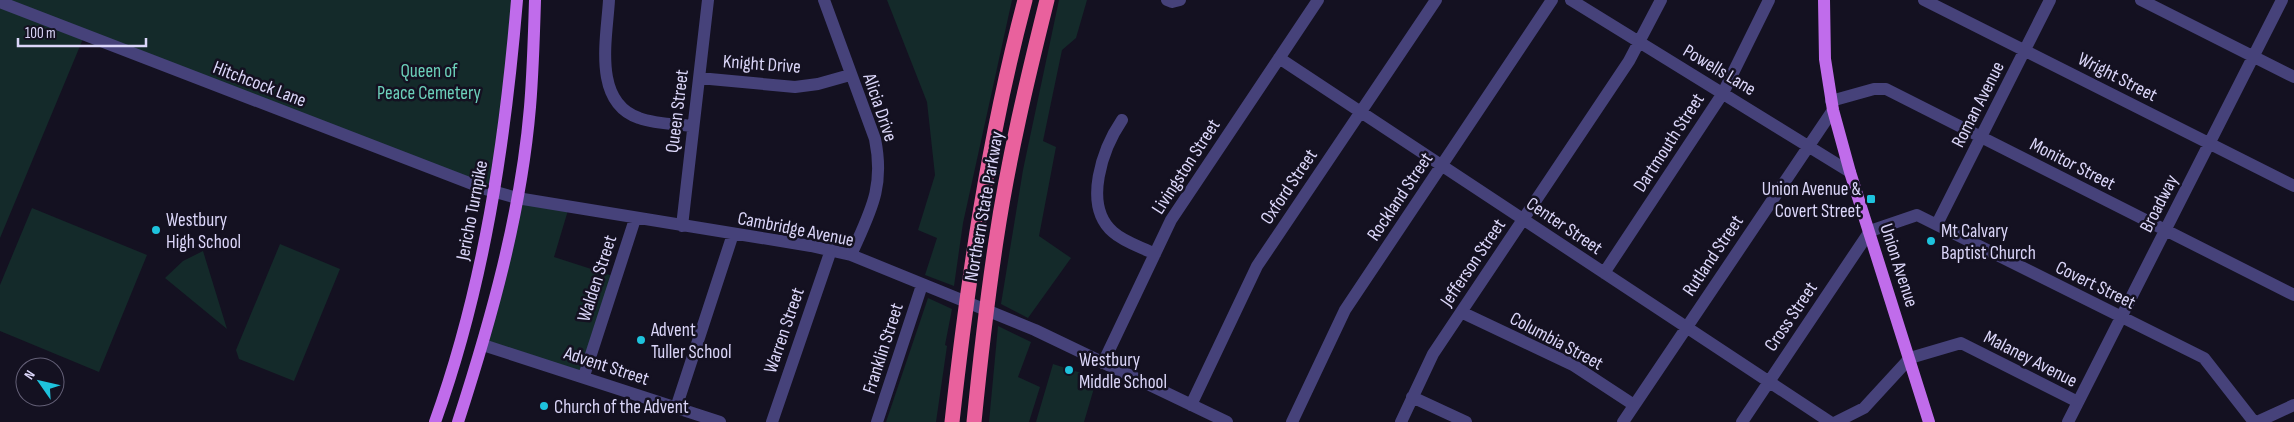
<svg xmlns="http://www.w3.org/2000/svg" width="2294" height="422" viewBox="0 0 2294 422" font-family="'Sofia Sans Condensed',sans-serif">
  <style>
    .green { fill: #142a2a }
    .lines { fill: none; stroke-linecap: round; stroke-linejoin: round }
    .minor { stroke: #46427a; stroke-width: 12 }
    .major { stroke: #c06ceb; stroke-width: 12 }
    .highway { stroke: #e9619d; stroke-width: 15 }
    .poi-dot { fill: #1ec3dd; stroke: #141121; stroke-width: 2 }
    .labels { text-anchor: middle; stroke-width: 5; stroke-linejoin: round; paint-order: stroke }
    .street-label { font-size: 19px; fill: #dbd6f9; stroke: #141121 }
    .park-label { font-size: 19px; fill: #6cd0ba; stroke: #141121 }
    .poi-label { font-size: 19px; fill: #dbd6f9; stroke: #141121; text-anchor: start }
  </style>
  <rect width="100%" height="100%" fill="#141121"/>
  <path class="green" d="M 0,0 L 517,0 L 495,192 L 85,34 L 0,238 Z
    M 887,0 L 1012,0 L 963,223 L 954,286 L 925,275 L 937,238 L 918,230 L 935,175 L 927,102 Z
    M 1059,0 L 1087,0 L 1076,38 L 1062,50 L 1043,141 L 1056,147 L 1039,236 L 1071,258 L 1028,318 L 1001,304 L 1023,170 Z
    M 517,198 L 569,207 L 554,257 L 616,277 L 584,376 L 483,345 Z
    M 32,208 L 147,255 L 99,372 L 0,331 L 0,285 Z
    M 280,244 L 340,269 L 294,381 L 239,359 L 236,350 Z
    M 203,251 L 227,329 L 165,278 L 183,261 Z
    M 928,298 L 952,309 L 945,345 L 947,346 L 936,422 L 886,422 Z
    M 998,326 L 1031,342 L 1018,377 L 1040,387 L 1029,422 L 989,422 Z
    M 1053,364 L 1097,378 L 1084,422 L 1036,422 Z"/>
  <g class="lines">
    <path class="minor" d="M 609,0 C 607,37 592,102 639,118 C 655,124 675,124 693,126
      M 824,0 L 875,139 C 885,188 870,212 851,255
      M 1167,0 L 1172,2 L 1180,0
      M 1571,0 L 1850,172
      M 1924,0 L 2294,186
      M 2141,0 L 2294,77
      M 0,2 L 485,189 L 517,198 L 811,246 L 851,255 L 1035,330 L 1227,422
      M 1279,58 L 1830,422
      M 699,78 L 795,87 L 818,84 L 850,75
      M 1831,101 L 1874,89 L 1886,89 L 2294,295
      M 1122,120 C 1103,148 1082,205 1113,232 C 1124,242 1141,247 1155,254
      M 1937,224 L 2050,0
      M 682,226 L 708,0
      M 1604,273 L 1723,93 L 1769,0
      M 1461,312 L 1573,365 L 1634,405
      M 483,345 L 720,422
      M 1103,363 L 1171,220 L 1318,0
      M 584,376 L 635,219
      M 1412,397 L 1466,422
      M 1191,405 L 1257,266 L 1436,0
      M 676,408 L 733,234
      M 772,422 L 831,250
      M 877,422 L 922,285
      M 1292,422 L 1345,310 L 1552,0
      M 1401,422 L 1433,354 L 1629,61 L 1661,0
      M 1623,422 L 1833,110
      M 1742,422 L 1870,231 L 1917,215 L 2204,358 L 2254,422
      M 1836,422 L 1864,408 L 1910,358 L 1961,343 L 2078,402
      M 2068,422 L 2282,0
      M 2257,422 L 2294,405"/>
    <path class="major" d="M 1824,0 L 1825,59 L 1833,110 L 1850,172 L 1929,422
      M 435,422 C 484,286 505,144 517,0
      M 458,422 C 491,320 521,214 530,107 C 533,71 534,35 535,0"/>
    <path class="highway" d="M 952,422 C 968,278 988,140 1025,0
      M 974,422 C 980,362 987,301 996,241 C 1008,160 1027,80 1047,0"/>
  </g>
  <g class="poi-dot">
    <rect x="1866" y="194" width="10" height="10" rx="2.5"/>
    <circle cx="156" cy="230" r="5"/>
    <circle cx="1931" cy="241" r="5"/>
    <circle cx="641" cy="340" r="5"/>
    <circle cx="1069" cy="370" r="5"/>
    <circle cx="544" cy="406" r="5"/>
  </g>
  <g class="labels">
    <g class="street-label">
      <text transform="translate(762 63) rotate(4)" y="7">Knight Drive</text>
      <text transform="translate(1720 69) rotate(31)" y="7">Powells Lane</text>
      <text transform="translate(2118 76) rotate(27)" y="7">Wright Street</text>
      <text transform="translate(260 83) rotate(21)" y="7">Hitchcock Lane</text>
      <text transform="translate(1977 104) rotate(-63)" y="7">Roman Avenue</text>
      <text transform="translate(881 107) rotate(71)" y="7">Alicia Drive</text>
      <text transform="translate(676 111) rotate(-83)" y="7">Queen Street</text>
      <text transform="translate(1668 142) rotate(-57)" y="7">Dartmouth Street</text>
      <text transform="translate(2073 163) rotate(27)" y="7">Monitor Street</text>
      <text transform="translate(1185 166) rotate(-57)" y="7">Livingston Street</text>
      <text transform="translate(1288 186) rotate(-56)" y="7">Oxford Street</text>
      <text transform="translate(1399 196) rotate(-56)" y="7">Rockland Street</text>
      <text transform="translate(2158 203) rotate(-63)" y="7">Broadway</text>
      <text transform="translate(983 206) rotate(-80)" y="7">Northern State Parkway</text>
      <text transform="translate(471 210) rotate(-79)" y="7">Jericho Turnpike</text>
      <text transform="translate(1565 225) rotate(34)" y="7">Center Street</text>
      <text transform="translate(796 228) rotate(11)" y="7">Cambridge Avenue</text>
      <text transform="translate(1712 255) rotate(-56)" y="7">Rutland Street</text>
      <text transform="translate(1472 262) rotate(-56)" y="7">Jefferson Street</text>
      <text transform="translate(1900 265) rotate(72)" y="7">Union Avenue</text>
      <text transform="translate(596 278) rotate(-72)" y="7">Walden Street</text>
      <text transform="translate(2096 284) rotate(26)" y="7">Covert Street</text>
      <text transform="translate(1790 316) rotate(-56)" y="7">Cross Street</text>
      <text transform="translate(783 330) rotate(-71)" y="7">Warren Street</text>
      <text transform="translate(1557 340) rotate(28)" y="7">Columbia Street</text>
      <text transform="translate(882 348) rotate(-72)" y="7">Franklin Street</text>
      <text transform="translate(2031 358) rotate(27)" y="7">Malaney Avenue</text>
      <text transform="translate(607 365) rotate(18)" y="7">Advent Street</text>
    </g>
    <g class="park-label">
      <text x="429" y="77">Queen of<tspan x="429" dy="22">Peace Cemetery</tspan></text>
    </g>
    <g class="poi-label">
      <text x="1861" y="195" text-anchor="end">Union Avenue &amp;<tspan x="1861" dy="22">Covert Street</tspan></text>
      <text x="166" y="226">Westbury<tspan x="166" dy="22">High School</tspan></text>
      <text x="1941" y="237">Mt Calvary<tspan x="1941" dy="22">Baptist Church</tspan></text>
      <text x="651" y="336">Advent<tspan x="651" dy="22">Tuller School</tspan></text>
      <text x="1079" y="366">Westbury<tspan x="1079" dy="22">Middle School</tspan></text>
      <text x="554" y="413">Church of the Advent</text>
    </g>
  </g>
  <g transform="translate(40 382) rotate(304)"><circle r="24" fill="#141121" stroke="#646077"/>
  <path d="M0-4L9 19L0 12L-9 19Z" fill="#1ec3dd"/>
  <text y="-8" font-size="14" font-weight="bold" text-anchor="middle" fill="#dbd6f9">N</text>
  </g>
  <path d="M18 38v8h128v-8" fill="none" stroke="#dbd6f9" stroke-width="2.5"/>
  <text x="25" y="38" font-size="15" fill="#dbd6f9" stroke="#141121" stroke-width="4" paint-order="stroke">100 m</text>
</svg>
